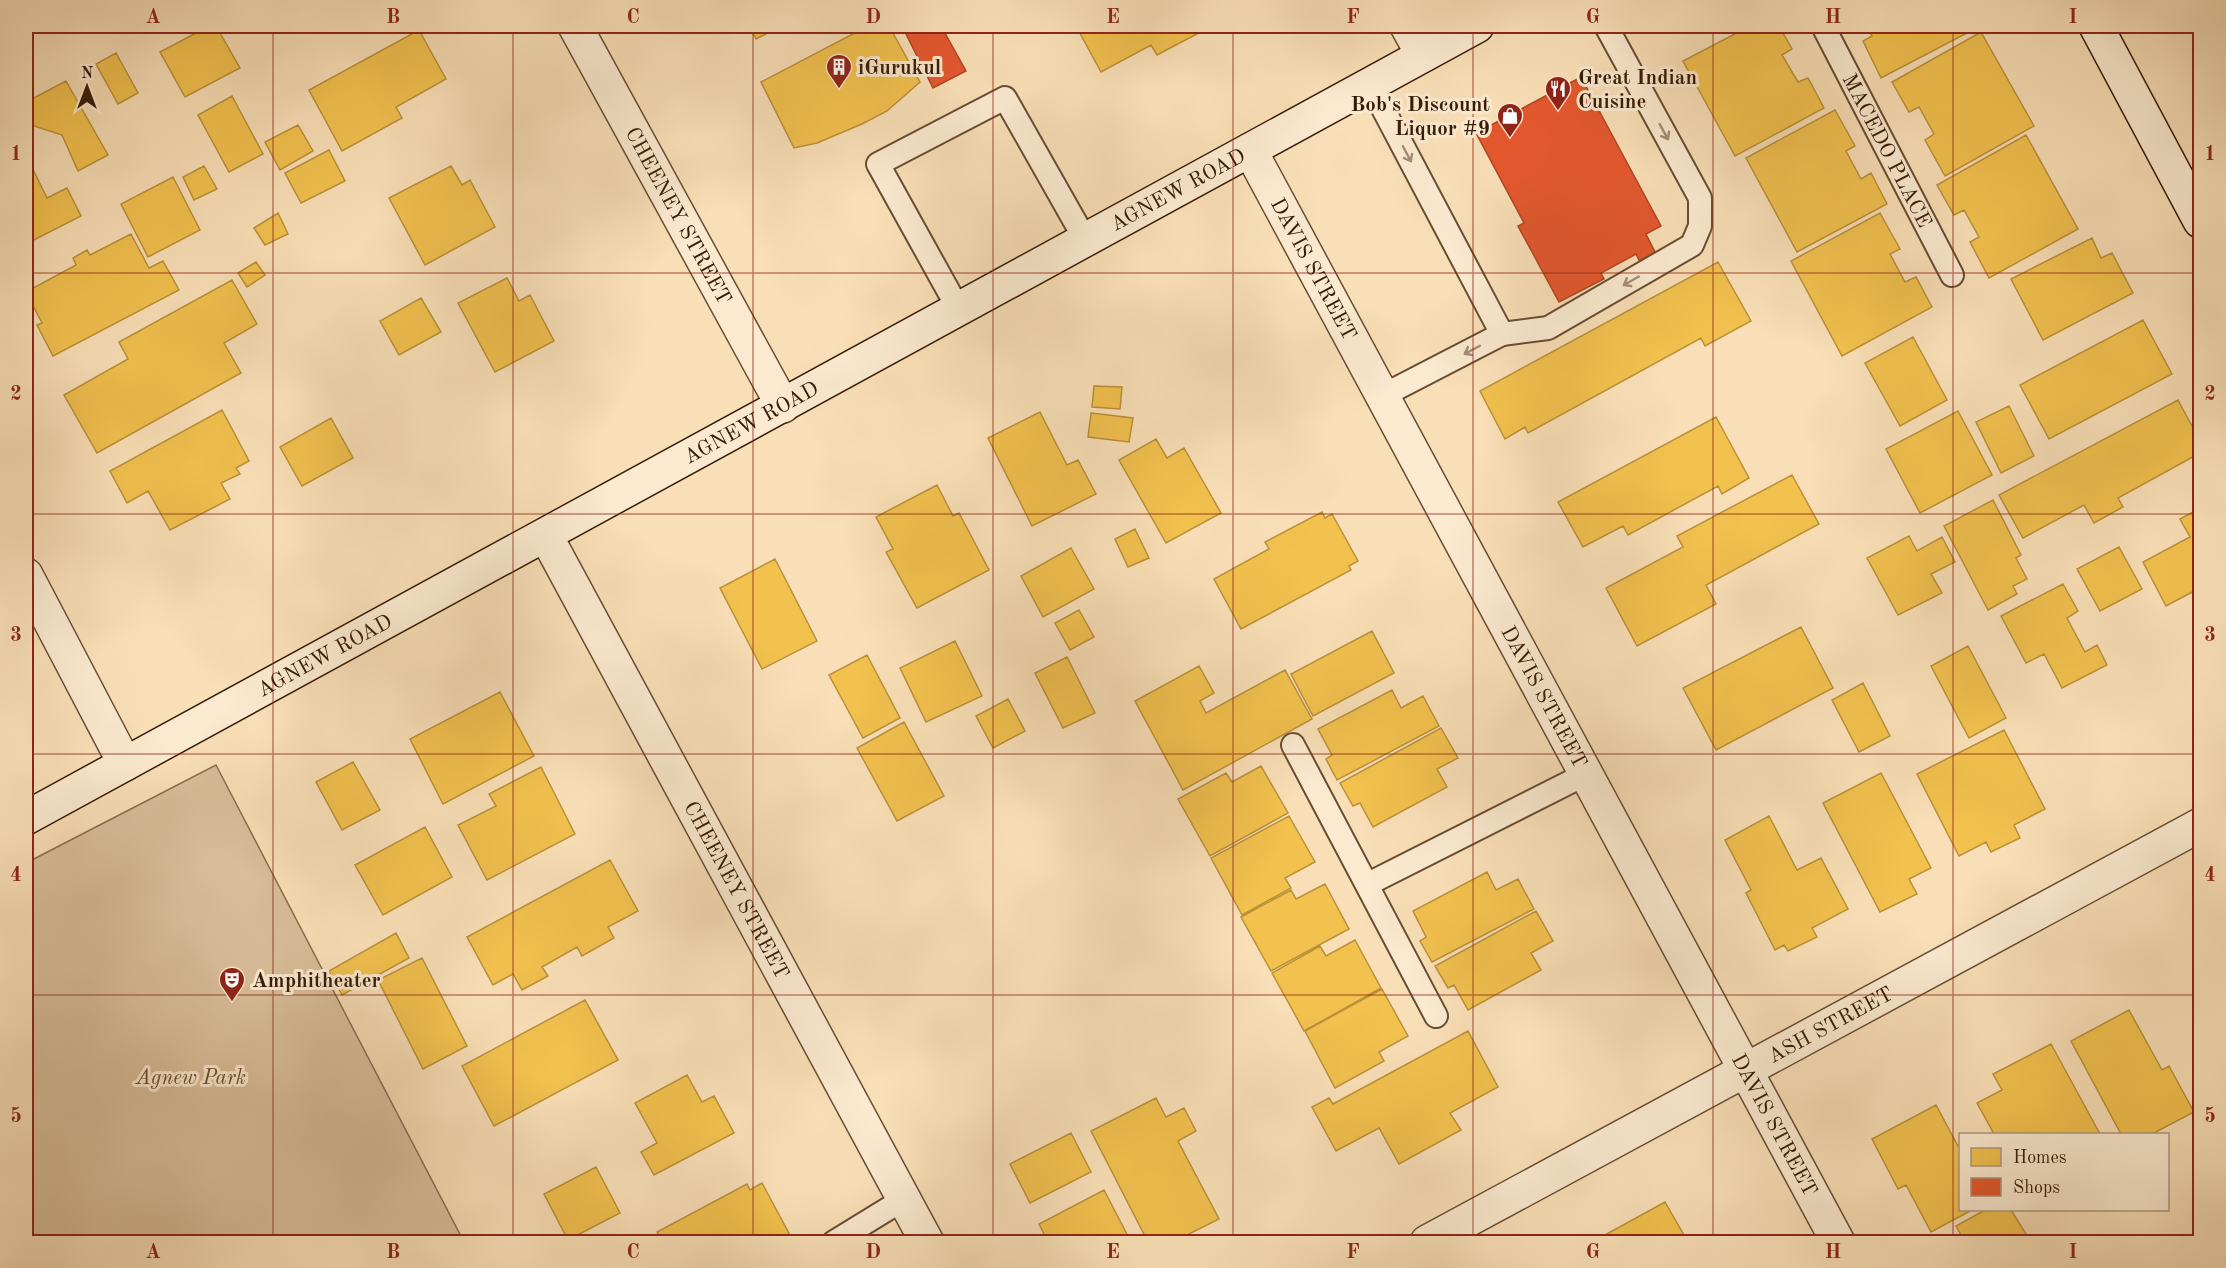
<svg xmlns="http://www.w3.org/2000/svg" width="2226" height="1268" viewBox="0 0 2226 1268" font-family="'Old Standard TT',serif">
  <style>
    .green { fill: #d8be99; stroke: #886d50; stroke-width: 1.5 }
    .homes { fill: #f2c14e; stroke: #ba9039; stroke-width: 1.5 }
    .shops { fill: #e4572e; stroke: #b04522; stroke-width: 1.5 }
    .lines { fill: none; stroke-linecap: round; stroke-linejoin: round }
    .lane-casing { stroke: #684d33; stroke-width: 26 }
    .street-casing { stroke: #684d33; stroke-width: 36 }
    .secondary-casing { stroke: #381c07; stroke-width: 36 }
    .lane { stroke: #fbead0; stroke-width: 22 }
    .street { stroke: #fbead0; stroke-width: 33 }
    .secondary { stroke: #fbead0; stroke-width: 33 }
    .oneway { stroke: #a38d76 }
    .grid { fill: none; stroke: #8f2418; stroke-width: 1.5; stroke-opacity: 0.55 }
    .labels { text-anchor: middle; stroke-width: 6; stroke-linejoin: round; paint-order: stroke }
    .poi-label { font-size: 21px; font-weight: bold; fill: #381c07; stroke: #fbead0; text-anchor: start }
    .street-label { font-size: 21px; fill: #381c07; stroke: #fbead0 }
    .park-label { font-size: 21px; font-style: italic; fill: #684d33; stroke: #fbead0 }
    .neatline { fill: none; stroke: #8f2418; stroke-width: 2 }
    .grid-label { font-size: 20px; text-anchor: middle; font-weight: bold; fill: #8f2418 }
  </style>
  <rect width="100%" height="100%" fill="#f9dfb7"/>
  <filter id="stains"><feTurbulence type="fractalNoise" baseFrequency=".00333" numOctaves="4"/><feColorMatrix values="0 0 0 0 .2 0 0 0 0 .09 0 0 0 0 .02 0 0 0 .5 -.17"/></filter>
  <radialGradient id="worn" r=".72"><stop offset=".6" stop-color="#630" stop-opacity="0"/><stop offset="1" stop-color="#630" stop-opacity=".3"/></radialGradient>
  <path class="green" d="M 216,765 L 464,1242 L 26,1242 L 26,863 Z"/>
  <path class="homes" d="M 209,26 L 216,26 L 240,68 L 185,97 L 160,52 Z
    M 749,26 L 781,26 L 756,39 Z
    M 868,26 L 889,26 L 920,82 L 887,111 L 862,124 L 817,143 L 794,148 L 761,82 Z
    M 1076,26 L 1212,26 L 1157,55 L 1151,45 L 1101,72 Z
    M 1750,26 L 1779,26 L 1792,49 L 1782,55 L 1798,82 L 1808,78 L 1824,108 L 1735,156 L 1683,61 Z
    M 1866,26 L 1969,26 L 1971,31 L 1881,78 L 1863,41 L 1872,36 Z
    M 419,30 L 446,79 L 396,107 L 402,118 L 342,151 L 309,90 Z
    M 1981,32 L 2034,126 L 1945,176 L 1925,140 L 1934,134 L 1919,107 L 1909,112 L 1892,82 Z
    M 116,53 L 138,93 L 118,104 L 96,64 Z
    M 66,81 L 108,155 L 78,171 L 62,135 L 28,124 L 26,120 L 26,102 Z
    M 232,96 L 263,154 L 229,172 L 198,115 Z
    M 1835,110 L 1855,146 L 1846,151 L 1861,179 L 1871,173 L 1887,204 L 1797,252 L 1746,158 Z
    M 298,125 L 313,151 L 280,170 L 265,142 Z
    M 2026,135 L 2078,229 L 1989,278 L 1970,242 L 1979,237 L 1964,210 L 1954,215 L 1937,185 Z
    M 329,150 L 345,181 L 301,203 L 285,173 Z
    M 26,155 L 47,198 L 67,188 L 81,216 L 26,244 Z
    M 204,166 L 217,189 L 194,200 L 183,177 Z
    M 451,166 L 462,185 L 470,180 L 495,227 L 425,265 L 389,198 Z
    M 173,177 L 200,230 L 148,257 L 121,204 Z
    M 278,213 L 288,234 L 265,245 L 254,228 Z
    M 1880,213 L 1900,249 L 1890,254 L 1905,282 L 1916,277 L 1932,307 L 1842,356 L 1791,261 Z
    M 131,234 L 149,268 L 163,261 L 179,290 L 53,356 L 37,325 L 42,323 L 26,292 L 76,265 L 73,258 L 87,250 L 90,255 Z
    M 2092,238 L 2101,258 L 2112,253 L 2133,293 L 2043,340 L 2011,279 Z
    M 256,262 L 265,275 L 247,287 L 238,273 Z
    M 1718,262 L 1751,321 L 1705,346 L 1701,338 L 1528,433 L 1525,427 L 1505,439 L 1480,391 Z
    M 507,278 L 519,301 L 530,295 L 554,341 L 495,372 L 458,303 Z
    M 232,280 L 257,324 L 224,343 L 241,373 L 97,453 L 64,395 L 128,359 L 119,342 Z
    M 421,298 L 441,332 L 399,355 L 380,321 Z
    M 2143,320 L 2172,374 L 2049,439 L 2020,385 Z
    M 1913,337 L 1947,400 L 1900,426 L 1865,363 Z
    M 1094,386 L 1122,387 L 1120,409 L 1092,407 Z
    M 2178,400 L 2200,441 L 2200,453 L 2118,498 L 2123,507 L 2094,523 L 2084,505 L 2023,538 L 1999,495 Z
    M 2009,406 L 2034,456 L 2001,473 L 1976,422 Z
    M 222,410 L 249,461 L 236,468 L 240,474 L 221,483 L 230,499 L 170,530 L 148,491 L 127,503 L 110,471 Z
    M 1958,411 L 1992,475 L 1920,513 L 1886,449 Z
    M 1040,412 L 1067,465 L 1078,460 L 1096,494 L 1032,526 L 988,438 Z
    M 1091,413 L 1133,418 L 1129,442 L 1088,437 Z
    M 1716,417 L 1749,478 L 1722,494 L 1718,486 L 1628,535 L 1623,526 L 1583,547 L 1558,502 Z
    M 331,418 L 353,458 L 302,486 L 280,447 Z
    M 1156,439 L 1167,458 L 1184,448 L 1221,513 L 1166,543 L 1119,460 Z
    M 1792,475 L 1819,524 L 1706,585 L 1716,604 L 1637,646 L 1606,588 L 1683,547 L 1677,536 Z
    M 937,485 L 953,516 L 959,513 L 989,570 L 917,608 L 886,552 L 893,549 L 876,517 Z
    M 1993,500 L 2021,555 L 2016,558 L 2027,579 L 2013,586 L 2017,594 L 1988,610 L 1944,526 Z
    M 2200,508 L 2200,588 L 2166,606 L 2143,562 L 2190,537 L 2180,519 Z
    M 1322,512 L 1325,518 L 1332,514 L 1358,561 L 1349,566 L 1351,570 L 1241,629 L 1214,579 L 1269,549 L 1265,542 Z
    M 1135,529 L 1149,558 L 1128,567 L 1115,539 Z
    M 1909,536 L 1917,551 L 1942,537 L 1955,562 L 1931,574 L 1942,593 L 1898,615 L 1867,558 Z
    M 2119,547 L 2142,589 L 2100,611 L 2077,569 Z
    M 1071,548 L 1094,589 L 1043,617 L 1021,576 Z
    M 775,559 L 817,641 L 762,669 L 720,588 Z
    M 2063,584 L 2078,611 L 2067,618 L 2085,652 L 2097,645 L 2107,665 L 2062,688 L 2044,654 L 2026,663 L 2001,616 Z
    M 1079,610 L 1094,637 L 1070,650 L 1055,623 Z
    M 1801,627 L 1833,688 L 1716,750 L 1683,688 Z
    M 1372,631 L 1394,673 L 1313,716 L 1291,674 Z
    M 955,641 L 982,696 L 926,722 L 900,668 Z
    M 1968,646 L 2006,718 L 1969,738 L 1931,666 Z
    M 867,655 L 900,718 L 863,738 L 829,675 Z
    M 1067,657 L 1095,713 L 1063,728 L 1035,673 Z
    M 1199,666 L 1214,693 L 1200,701 L 1206,713 L 1285,670 L 1312,719 L 1183,790 L 1135,701 Z
    M 1863,683 L 1890,736 L 1859,752 L 1832,700 Z
    M 1392,690 L 1401,708 L 1423,696 L 1439,726 L 1337,780 L 1326,759 L 1332,755 L 1318,729 Z
    M 500,692 L 534,756 L 443,804 L 410,739 Z
    M 1008,699 L 1025,731 L 993,748 L 976,716 Z
    M 904,722 L 944,796 L 897,821 L 857,748 Z
    M 1441,728 L 1458,758 L 1437,769 L 1447,787 L 1373,827 L 1360,803 L 1353,806 L 1340,783 Z
    M 2004,730 L 2045,809 L 2014,825 L 2020,838 L 1991,852 L 1986,842 L 1959,856 L 1917,774 Z
    M 353,762 L 380,810 L 342,830 L 316,782 Z
    M 1261,766 L 1288,813 L 1210,856 L 1178,799 L 1226,773 L 1232,782 Z
    M 541,767 L 575,834 L 487,880 L 458,825 L 496,806 L 489,794 Z
    M 1881,773 L 1931,868 L 1909,879 L 1917,894 L 1880,912 L 1823,803 Z
    M 1289,816 L 1315,862 L 1285,878 L 1291,888 L 1242,915 L 1211,858 Z
    M 1769,816 L 1797,870 L 1821,858 L 1848,909 L 1812,928 L 1817,937 L 1788,951 L 1784,945 L 1775,950 L 1746,893 L 1751,890 L 1725,840 Z
    M 425,827 L 452,877 L 383,915 L 355,865 Z
    M 610,860 L 638,911 L 608,927 L 614,938 L 582,956 L 577,947 L 542,967 L 548,976 L 522,990 L 513,974 L 493,985 L 467,937 Z
    M 1487,872 L 1496,890 L 1518,879 L 1534,909 L 1432,962 L 1420,941 L 1426,937 L 1413,911 Z
    M 1325,884 L 1349,929 L 1271,971 L 1241,917 L 1291,890 L 1296,899 Z
    M 1536,911 L 1553,941 L 1531,953 L 1541,970 L 1468,1010 L 1454,985 L 1448,988 L 1435,966 Z
    M 396,933 L 409,958 L 342,995 L 329,971 Z
    M 1355,940 L 1381,988 L 1304,1031 L 1272,973 L 1320,946 L 1326,956 Z
    M 422,958 L 467,1046 L 423,1069 L 378,980 Z
    M 1382,989 L 1408,1036 L 1379,1052 L 1384,1061 L 1335,1088 L 1305,1031 Z
    M 585,1000 L 618,1060 L 494,1126 L 462,1066 Z
    M 2129,1010 L 2162,1070 L 2169,1066 L 2194,1112 L 2152,1134 L 2121,1134 L 2071,1041 Z
    M 1468,1031 L 1498,1087 L 1450,1113 L 1461,1130 L 1399,1164 L 1379,1128 L 1336,1151 L 1312,1107 L 1329,1098 L 1333,1104 Z
    M 2051,1044 L 2100,1134 L 1994,1134 L 1977,1103 L 2002,1090 L 1993,1074 Z
    M 687,1075 L 702,1102 L 714,1096 L 734,1133 L 654,1175 L 641,1152 L 657,1143 L 635,1103 Z
    M 1156,1098 L 1166,1117 L 1184,1108 L 1196,1131 L 1178,1141 L 1219,1219 L 1173,1242 L 1148,1242 L 1091,1131 Z
    M 1936,1105 L 1958,1146 L 1960,1144 L 1960,1210 L 1972,1210 L 1931,1232 L 1906,1185 L 1898,1189 L 1872,1139 Z
    M 1071,1133 L 1091,1172 L 1030,1203 L 1010,1164 Z
    M 596,1167 L 620,1213 L 568,1240 L 544,1194 Z
    M 762,1183 L 792,1239 L 786,1242 L 663,1242 L 657,1232 L 747,1184 L 750,1190 Z
    M 1104,1190 L 1131,1242 L 1048,1242 L 1039,1224 Z
    M 1665,1202 L 1688,1242 L 1595,1242 L 1594,1241 Z
    M 1985,1210 L 2011,1210 L 2031,1242 L 1965,1242 L 1956,1226 Z"/>
  <path class="shops" d="M 922,26 L 941,26 L 966,71 L 933,88 L 906,34 Z
    M 1581,77 L 1661,226 L 1646,234 L 1656,254 L 1640,262 L 1636,254 L 1601,273 L 1604,279 L 1559,302 L 1518,226 L 1524,223 L 1476,133 Z"/>
  <g class="lines">
    <defs>
      <g id="lane">
        <path id="s1" d="M 1823,26 L 1952,275"/>
        <path d="M 1370,84 L 1502,334 L 1382,396"/>
        <path d="M 959,310 L 878,164 L 1005,98 L 1086,241"/>
        <path d="M 1502,334 L 1548,328 L 1692,245 L 1700,226 L 1700,198 L 1606,26"/>
        <path d="M 1293,745 L 1436,1016"/>
        <path d="M 1368,884 L 1586,774"/>
        <path d="M 834,1242 L 904,1199"/>
      </g>
      <g id="street">
        <path id="s2" d="M 575,26 L 783,406"/>
        <path d="M 1407,26 L 1423,55"/>
        <path id="s3" d="M 1250,150 L 1838,1242"/>
        <path id="s4" d="M 546,536 L 927,1242"/>
        <path d="M 26,575 L 125,764"/>
        <path id="s5" d="M 1427,1242 L 2200,825"/>
      </g>
      <g id="secondary">
        <path d="M 2096,26 L 2200,221"/>
        <path id="s6" d="M 26,818 L 1477,26"/>
      </g>
    </defs>
    <use href="#lane" class="lane-casing"/>
    <use href="#street" class="street-casing"/>
    <use href="#secondary" class="secondary-casing"/>
    <use href="#lane" class="lane"/>
    <use href="#street" class="street"/>
    <use href="#secondary" class="secondary"/>
  </g>
  <defs><path id="oneway-shaft" d="M-6 0H5M1.5-3L5.5 0L1.5 3" fill="none" stroke-width="1.6" stroke-linecap="round" stroke-linejoin="round" transform="scale(1.5)"/></defs>
  <g class="oneway">
    <use href="#oneway-shaft" transform="translate(1664 132) rotate(61)"/>
    <use href="#oneway-shaft" transform="translate(1407 154) rotate(62)"/>
    <use href="#oneway-shaft" transform="translate(1631 281) rotate(150)"/>
    <use href="#oneway-shaft" transform="translate(1472 350) rotate(152)"/>
  </g>
  <path class="grid" d="M 273,26 L 273,1242M 513,26 L 513,1242M 753,26 L 753,1242M 993,26 L 993,1242M 1233,26 L 1233,1242M 1473,26 L 1473,1242M 1713,26 L 1713,1242M 1953,26 L 1953,1242M 26,273 L 2200,273M 26,514 L 2200,514M 26,754 L 2200,754M 26,995 L 2200,995"/>
  <defs>
    <symbol id="building-pin" viewBox="-11 -11 22 30"><path d="M0 17L-7.5 6A9.5 9.5 0 1 1 7.5 6Z" fill="#8f2418" stroke="#fbead0"/><path d="M-4-6H4V6H1V3H-1V6H-4ZM-2.5-4.3h1.7v1.8h-1.7ZM.8-4.3h1.7v1.8H.8ZM-2.5-1h1.7V.8h-1.7ZM.8-1h1.7V.8H.8Z" fill="#fff"/></symbol>
    <symbol id="restaurant-pin" viewBox="-11 -11 22 30"><path d="M0 17L-7.5 6A9.5 9.5 0 1 1 7.5 6Z" fill="#8f2418" stroke="#fbead0"/><path d="M-5-6h1v4h1v-4h1v4h1v-4h1v5L-1.5 .5V6h-2V.5L-5-1ZM5-6V6H3V1.5H1.5Q1.5-4 5-6Z" fill="#fff"/></symbol>
    <symbol id="shop-pin" viewBox="-11 -11 22 30"><path d="M0 17L-7.5 6A9.5 9.5 0 1 1 7.5 6Z" fill="#8f2418" stroke="#fbead0"/><path d="M-5-2.5h2.3a2.7 3.5 0 0 1 5.4 0H5L5.5 6h-11ZM-1.5-2.5h3a1.5 2.3 0 0 0-3 0Z" fill="#fff"/></symbol>
    <symbol id="theatre-pin" viewBox="-11 -11 22 30"><path d="M0 17L-7.5 6A9.5 9.5 0 1 1 7.5 6Z" fill="#8f2418" stroke="#fbead0"/><path d="M-5-5.5Q0-4 5-5.5V0Q5 5 0 6Q-5 5-5 0ZM-3.3-2.5H-1v1.5H-3.3ZM1-2.5H3.3v1.5H1ZM-2.8 1Q0 5.5 2.8 1Z" fill="#fff"/></symbol>
  </defs>
  <g fill-rule="evenodd">
    <use href="#building-pin" x="824" y="52" width="30" height="40"/>
    <use href="#restaurant-pin" x="1543" y="74" width="30" height="40"/>
    <use href="#shop-pin" x="1495" y="101" width="30" height="40"/>
    <use href="#theatre-pin" x="217" y="965" width="30" height="40"/>
  </g>
  <g class="labels">
    <g class="poi-label">
      <text x="858" y="74">iGurukul</text>
      <text x="1578" y="84">Great Indian<tspan x="1578" dy="24">Cuisine</tspan></text>
      <text x="1490" y="111" text-anchor="end">Bob's Discount<tspan x="1490" dy="24">Liquor #9</tspan></text>
      <text x="252" y="987">Amphitheater</text>
    </g>
    <g class="street-label">
      <text dy="7" stroke="none"><textPath href="#s1" startOffset="140">MACEDO PLACE</textPath></text>
      <text dy="7" stroke="none"><textPath href="#s6" startOffset="1312">AGNEW ROAD</textPath></text>
      <text dy="7" stroke="none"><textPath href="#s2" startOffset="216">CHEENEY STREET</textPath></text>
      <text dy="7" stroke="none"><textPath href="#s3" startOffset="135">DAVIS STREET</textPath></text>
      <text dy="7" stroke="none"><textPath href="#s6" startOffset="826">AGNEW ROAD</textPath></text>
      <text dy="7" stroke="none"><textPath href="#s6" startOffset="340">AGNEW ROAD</textPath></text>
      <text dy="7" stroke="none"><textPath href="#s3" startOffset="621">DAVIS STREET</textPath></text>
      <text dy="7" stroke="none"><textPath href="#s4" startOffset="402">CHEENEY STREET</textPath></text>
      <text dy="7" stroke="none"><textPath href="#s5" startOffset="458">ASH STREET</textPath></text>
      <text dy="7" stroke="none"><textPath href="#s3" startOffset="1107">DAVIS STREET</textPath></text>
    </g>
    <g class="park-label">
      <text x="191" y="1084">Agnew Park</text>
    </g>
  </g>
  <rect width="2226" height="1268" fill="none" stroke="#f9dfb7" stroke-width="66"/>
  <rect x="1959" y="1133" width="210" height="78" fill="#fbead0" stroke="#ad9880" stroke-width="1.5"/>
  <rect x="1971" y="1148" width="30" height="18" fill="#f2c14e" stroke="#ad9880" stroke-width="1.5"/>
  <text x="2013" y="1163" font-size="18" fill="#381c07">Homes</text>
  <rect x="1971" y="1178" width="30" height="18" fill="#e4572e" stroke="#ad9880" stroke-width="1.5"/>
  <text x="2013" y="1193" font-size="18" fill="#381c07">Shops</text>
  <g transform="translate(87 87)" stroke="#fbead0" stroke-width="4.5" paint-order="stroke">
  <path d="M0-4.5L10 22L0 15L-10 22Z" fill="#381c07"/>
  <text y="-9" font-size="16" font-weight="bold" text-anchor="middle" fill="#381c07">N</text>
  </g>
  <rect x="33" y="33" width="2160" height="1202" class="neatline"/>
  <g class="grid-label">
    <text x="153" y="23">A</text>
    <text x="393" y="23">B</text>
    <text x="633" y="23">C</text>
    <text x="873" y="23">D</text>
    <text x="1113" y="23">E</text>
    <text x="1353" y="23">F</text>
    <text x="1593" y="23">G</text>
    <text x="1833" y="23">H</text>
    <text x="2073" y="23">I</text>
    <text x="16" y="160">1</text>
    <text x="2210" y="160">1</text>
    <text x="16" y="400">2</text>
    <text x="2210" y="400">2</text>
    <text x="16" y="641">3</text>
    <text x="2210" y="641">3</text>
    <text x="16" y="881">4</text>
    <text x="2210" y="881">4</text>
    <text x="16" y="1122">5</text>
    <text x="2210" y="1122">5</text>
    <text x="153" y="1258">A</text>
    <text x="393" y="1258">B</text>
    <text x="633" y="1258">C</text>
    <text x="873" y="1258">D</text>
    <text x="1113" y="1258">E</text>
    <text x="1353" y="1258">F</text>
    <text x="1593" y="1258">G</text>
    <text x="1833" y="1258">H</text>
    <text x="2073" y="1258">I</text>
  </g>
  <rect width="100%" height="100%" filter="url(#stains)"/>
  <rect width="100%" height="100%" fill="url(#worn)"/>
</svg>
